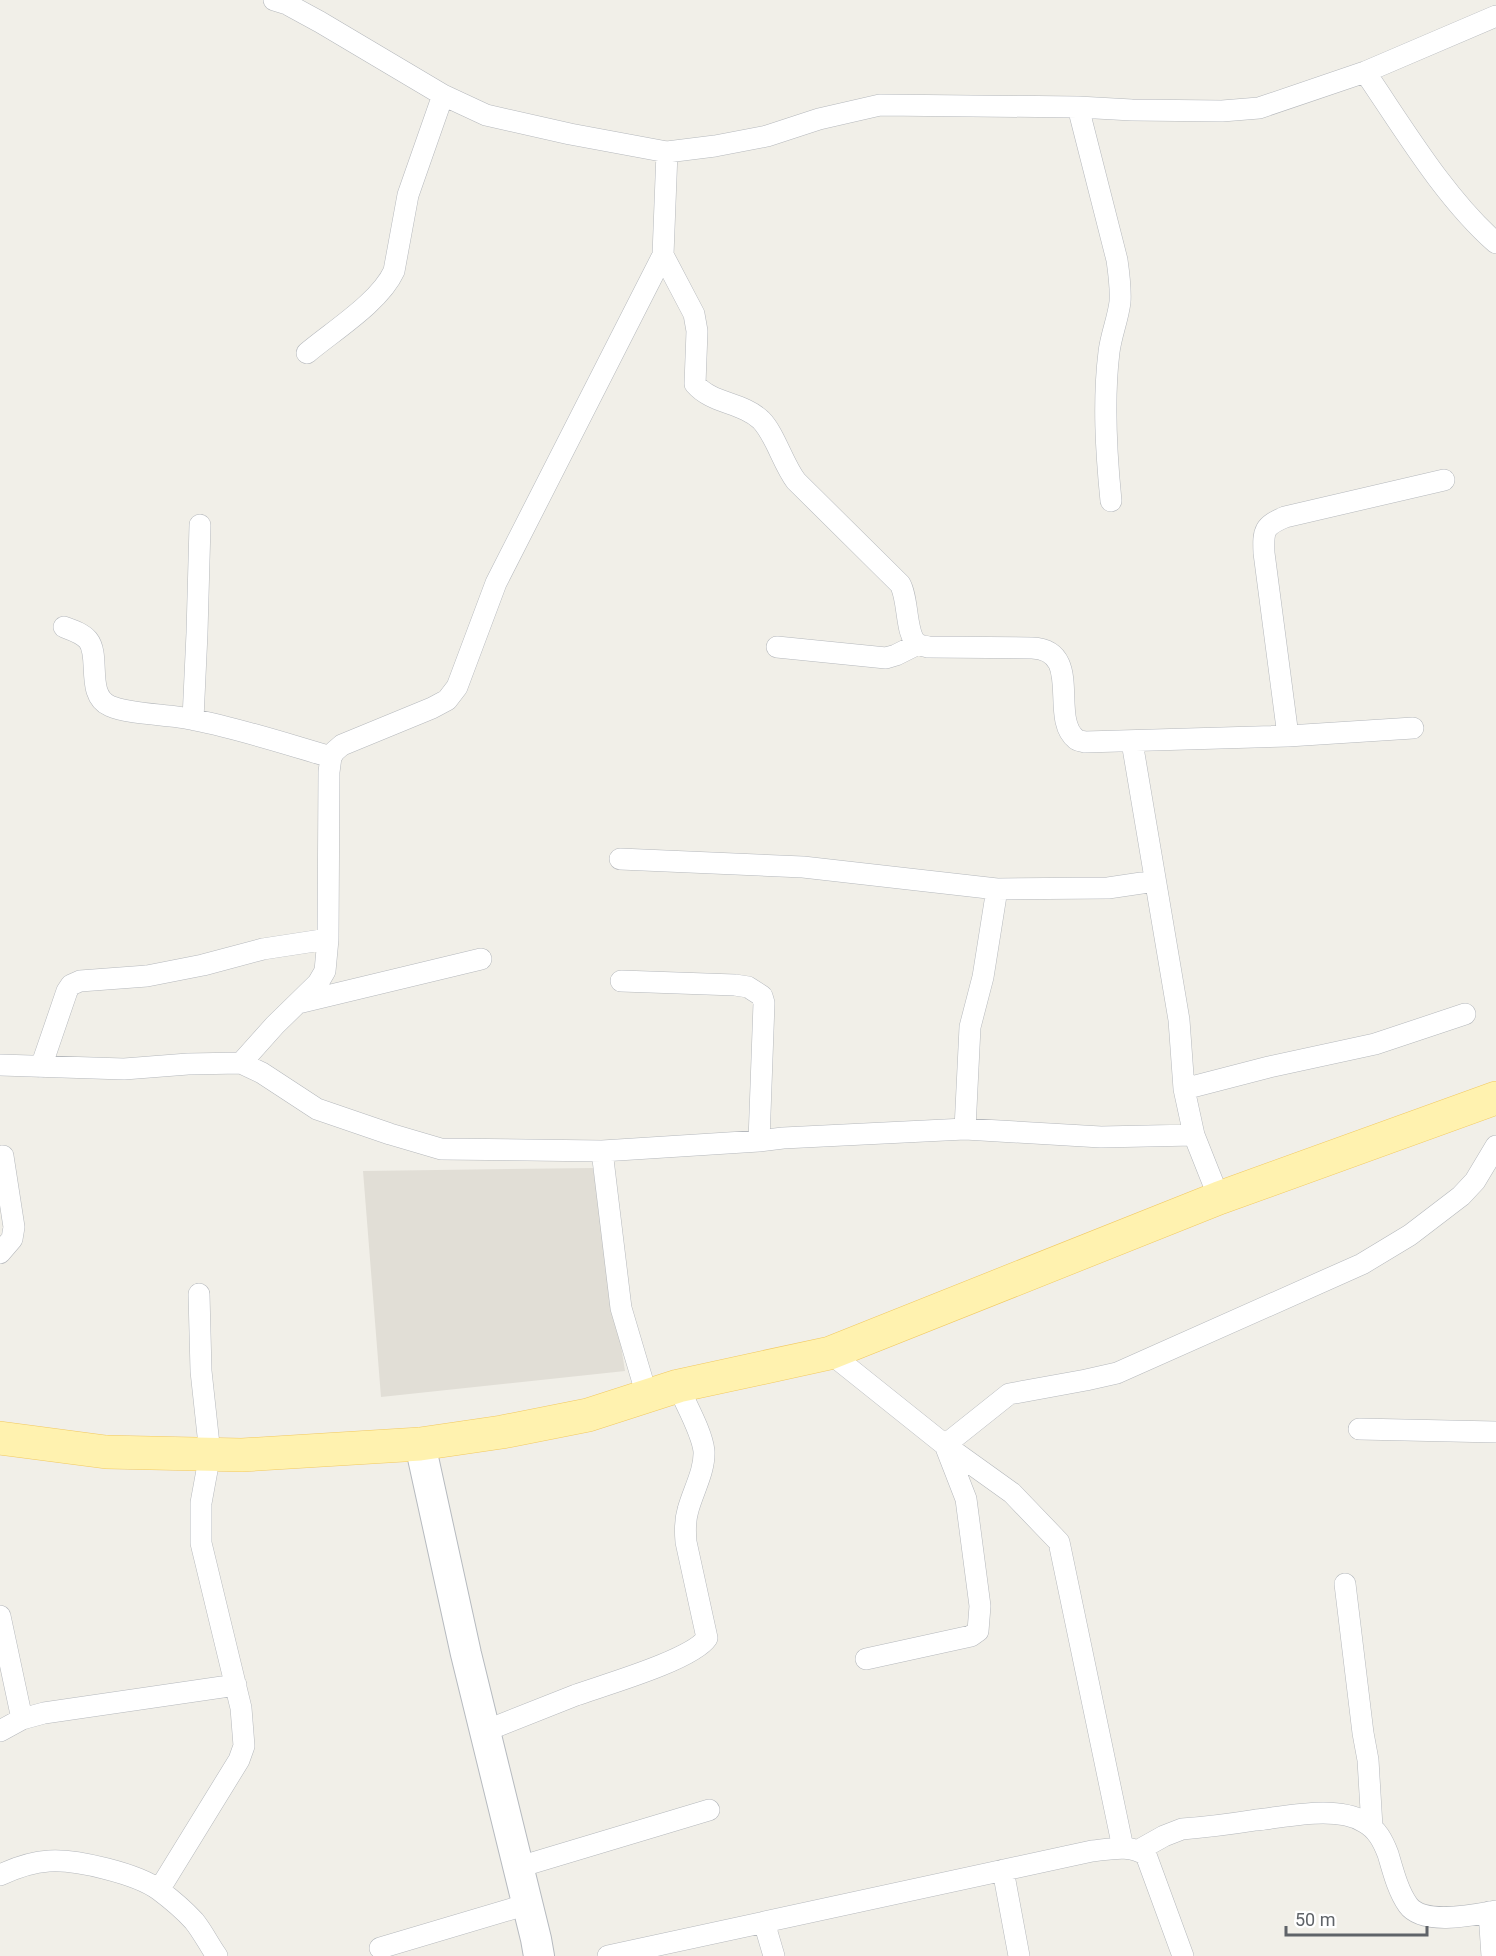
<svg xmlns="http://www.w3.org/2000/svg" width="1496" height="1956" viewBox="0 0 1496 1956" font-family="Roboto,sans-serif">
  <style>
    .education { fill: #e1ded6 }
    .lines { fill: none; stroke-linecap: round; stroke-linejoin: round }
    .street-casing { stroke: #b5b8bc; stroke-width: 22 }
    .secondary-casing { stroke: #b6babf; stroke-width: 32 }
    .primary-casing { stroke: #f2c960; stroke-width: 34 }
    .street { stroke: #fff; stroke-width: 21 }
    .secondary { stroke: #fff; stroke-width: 30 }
    .primary { stroke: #fff2af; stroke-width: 33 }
  </style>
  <rect width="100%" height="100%" fill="#f1efe8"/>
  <path class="education" d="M 593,1168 L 625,1371 L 381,1397 L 363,1171 Z"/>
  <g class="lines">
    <defs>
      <path id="street" d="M 274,0 L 287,4 L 320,22 L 443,95 L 486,115 L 570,134 L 667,152 L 715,146 L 767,136 L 819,119 L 880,105 L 1078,107 L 1132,110 L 1222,111 L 1259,108 L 1365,72 L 1496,16
        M 1365,72 C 1404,129 1444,197 1496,243
        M 1078,107 L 1117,260 C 1119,274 1121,288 1120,302 C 1118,319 1111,335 1109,352 C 1103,401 1106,451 1111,501
        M 663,255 L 694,314 L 697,331 L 695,384 C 712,404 742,402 761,420 C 775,434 783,464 796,481 L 900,584 C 909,599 905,636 918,644 C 921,646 925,646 928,647 L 1032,648 C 1084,650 1049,718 1076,739 C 1078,741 1082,741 1085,742 L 1288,736 L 1413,728
        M 307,353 C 333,331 380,302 394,271 L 408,195 L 443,95
        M 64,627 C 72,630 82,633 88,640 C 101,656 85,695 110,706 C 131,715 171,714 195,720 C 241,729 286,744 331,757
        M 777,647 L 886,658 L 896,655 L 918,644
        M 193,719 L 197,633 L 200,525
        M 1288,736 L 1264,553 C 1263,530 1264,526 1285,517 L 1444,480
        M 1132,742 L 1179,1020 L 1184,1089 L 1194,1135 L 1219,1198
        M 620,859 L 803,867 L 997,889
        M 621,981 L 735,985 L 748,987 L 762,996 L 764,1003 L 759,1141
        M 298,1003 L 481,959
        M 241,1063 L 275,1025 L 318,983 L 325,971 L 328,939 L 329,772 L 331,757 L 335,751 L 342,745 L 432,708 L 447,700 L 457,687 L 496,583 L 663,255 L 667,152
        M 0,1065 L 124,1069 L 188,1064 L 241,1063 L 262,1073 L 317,1109 L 390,1134 L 441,1149 L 602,1151 L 759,1141 L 783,1138 L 965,1129 L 1101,1137 L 1194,1135
        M 41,1067 L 67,991 L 71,985 L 80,981 L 147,976 L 203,965 L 263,949 L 328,939
        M 1184,1089 L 1269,1067 L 1375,1044 L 1465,1014
        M 965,1129 L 970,1027 L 983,977 L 997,889 L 1108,888 L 1155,881
        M 602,1151 L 621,1308 L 647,1396
        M 0,1253 L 12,1239 L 14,1227 L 3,1156
        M 830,1353 L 945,1445 L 1012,1493 L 1059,1542 L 1123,1848
        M 1359,1429 L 1496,1432
        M 1345,1584 L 1363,1733 L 1368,1760 L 1372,1827
        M 0,1616 L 22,1719
        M 866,1659 L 971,1636 L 978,1631 L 980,1606 L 966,1499 L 945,1445 L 1009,1394 L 1086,1380 L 1117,1373 L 1362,1264 L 1410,1235 L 1461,1196 L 1475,1181 L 1496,1146
        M 0,1731 L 22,1719 L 44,1713 L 236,1685
        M 485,1731 C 515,1719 545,1707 576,1695 C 604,1685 692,1660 707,1638 L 686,1542 C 685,1531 685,1520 688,1510 C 693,1491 705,1471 704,1451 C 702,1432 686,1405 678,1386
        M 1139,1850 L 1164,1836 L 1182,1829 C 1207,1827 1231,1824 1256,1820 C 1287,1817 1336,1805 1364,1822 C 1377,1829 1383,1841 1388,1854 C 1393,1871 1398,1891 1408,1905 C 1423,1926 1474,1915 1496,1911
        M 519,1867 L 709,1810
        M 1003,1870 L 1019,1956
        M 0,1875 C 15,1868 32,1862 49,1861 C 76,1859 138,1874 159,1890 C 171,1899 184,1910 194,1921 C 203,1932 209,1945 217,1956
        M 159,1890 L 239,1760 L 244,1746 L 241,1708 L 201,1543 L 201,1503 L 210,1454 L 201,1371 L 199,1294
        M 1489,1912 L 1492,1956
        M 764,1922 L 774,1956
        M 380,1948 L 528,1904
        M 608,1956 L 1092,1851 C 1111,1849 1130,1844 1146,1855 L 1183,1956"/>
      <path id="secondary" d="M 420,1444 L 466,1654 L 536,1939 L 539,1956"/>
      <path id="primary" d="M 0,1438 L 106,1452 L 242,1455 L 420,1444 L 502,1432 L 588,1415 L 678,1386 L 830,1353 L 1219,1198 L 1496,1098"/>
    </defs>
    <use href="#street" class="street-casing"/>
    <use href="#secondary" class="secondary-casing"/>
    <use href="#primary" class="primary-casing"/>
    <use href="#street" class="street"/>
    <use href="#secondary" class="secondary"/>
    <use href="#primary" class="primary"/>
  </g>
  <path d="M1286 1926v9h141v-9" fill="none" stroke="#5f6368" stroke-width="3"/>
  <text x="1295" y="1926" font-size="18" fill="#5f6368" stroke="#ffffff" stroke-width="4.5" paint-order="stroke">50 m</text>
</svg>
